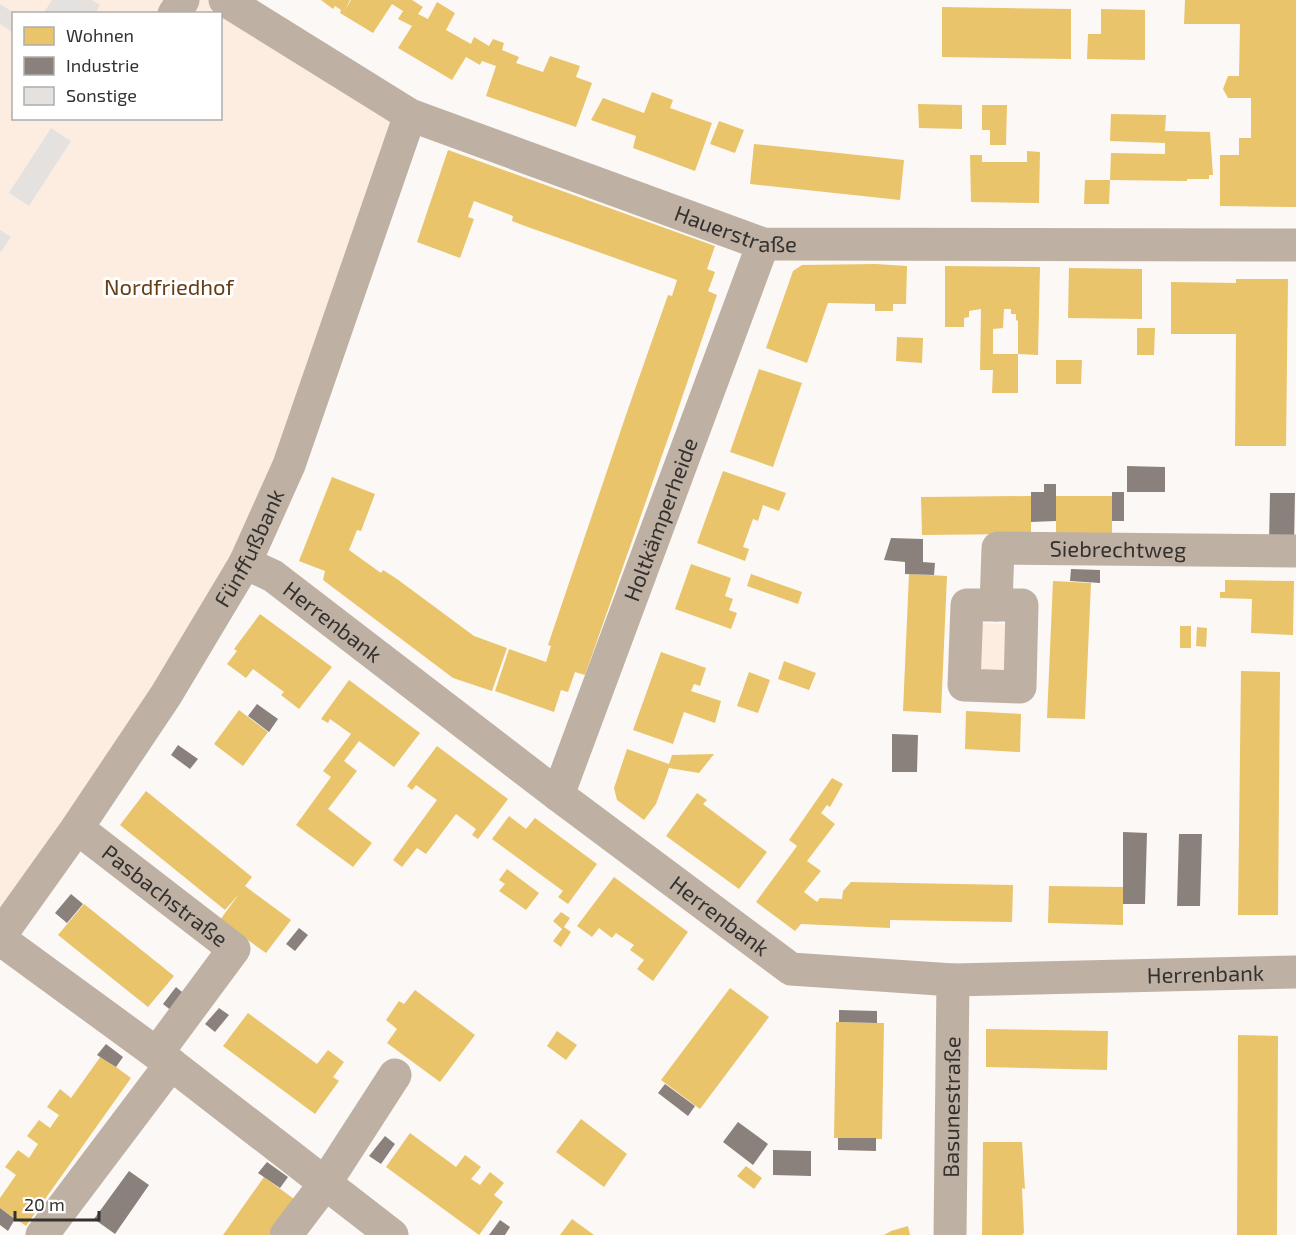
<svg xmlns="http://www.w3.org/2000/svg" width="1296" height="1235" viewBox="0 0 1296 1235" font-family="'Exo 2',sans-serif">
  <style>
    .green { fill: #fdede0; fill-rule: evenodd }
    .homes { fill: #e9c46a }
    .industry { fill: #8a817c }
    .building { fill: #e5e1df }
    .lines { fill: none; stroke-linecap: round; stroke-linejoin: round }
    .minor { stroke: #beb1a4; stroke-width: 33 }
    .labels { text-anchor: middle; stroke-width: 6; stroke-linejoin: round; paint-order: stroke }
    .street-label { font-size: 22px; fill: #34312e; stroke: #fff }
    .park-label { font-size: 22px; fill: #673e16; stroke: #fff }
  </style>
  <rect width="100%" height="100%" fill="#fcf8f5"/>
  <path class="green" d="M 0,0 L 211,0 L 408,115 L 241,558 L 0,928 ZM 14,14 L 220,14 L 220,118 L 14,118 Z
    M 974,623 L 1016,624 L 1014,680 L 974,679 Z"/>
  <path class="homes" d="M 321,0 L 350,0 L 345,10 L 351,0 L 412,0 L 423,7 L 418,14 L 428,19 L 437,2 L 455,13 L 446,30 L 471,44 L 474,37 L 489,46 L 493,39 L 504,43 L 502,50 L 519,57 L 516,63 L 543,72 L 550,56 L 580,66 L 576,77 L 592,83 L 576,127 L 486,96 L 496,66 L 482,61 L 480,65 L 466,57 L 452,80 L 398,48 L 412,26 L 398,19 L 403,11 L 392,4 L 373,33 L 340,13 L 341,10 L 335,6 L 333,9 Z
    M 1185,0 L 1296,0 L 1296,207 L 1220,206 L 1220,155 L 1239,155 L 1239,138 L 1251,138 L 1251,98 L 1228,98 L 1223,89 L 1228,76 L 1239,76 L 1240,24 L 1184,24 Z
    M 942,7 L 1071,9 L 1071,59 L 942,57 Z
    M 1101,9 L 1145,10 L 1145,60 L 1087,59 L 1088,34 L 1101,34 Z
    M 652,92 L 673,100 L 670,108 L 712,123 L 695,171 L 633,148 L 636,136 L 591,120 L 603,98 L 644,113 Z
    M 918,104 L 962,105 L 962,129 L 919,128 Z
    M 982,105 L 1007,105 L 1006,145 L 990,145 L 990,130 L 982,130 Z
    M 1111,114 L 1166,115 L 1165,131 L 1210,132 L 1213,175 L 1209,175 L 1209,179 L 1187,179 L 1187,181 L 1110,180 L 1109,204 L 1084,204 L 1085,180 L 1110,180 L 1111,153 L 1165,154 L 1165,143 L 1110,141 Z
    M 719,121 L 744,130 L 735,153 L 710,144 Z
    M 754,144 L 904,160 L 900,200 L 750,184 Z
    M 448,150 L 715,246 L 707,269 L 715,272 L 708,291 L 717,295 L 672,427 L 585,675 L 575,672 L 568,692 L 561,690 L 554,712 L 495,691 L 509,649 L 546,662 L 551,646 L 548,645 L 627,412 L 668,295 L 672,296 L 677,280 L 525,226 L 512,221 L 513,216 L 474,201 L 468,217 L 474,219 L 460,258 L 417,242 Z
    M 1027,151 L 1040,152 L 1039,203 L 971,202 L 970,155 L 982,155 L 982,162 L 1027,162 Z
    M 876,264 L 907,266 L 906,304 L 893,304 L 893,311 L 875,311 L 875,304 L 828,303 L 807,363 L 766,348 L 793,271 L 802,265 Z
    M 945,266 L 1040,267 L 1038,355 L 1018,354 L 1018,321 L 1016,320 L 1016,314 L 1011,314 L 1011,309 L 1004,309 L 1003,328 L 993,329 L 993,354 L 1018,354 L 1018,393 L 992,393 L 993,370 L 980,370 L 981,309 L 969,311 L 969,317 L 964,318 L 964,327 L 945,327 Z
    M 1069,268 L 1142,269 L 1142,319 L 1068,318 Z
    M 1236,279 L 1288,279 L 1286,446 L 1235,446 L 1236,334 L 1171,334 L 1171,282 L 1236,283 Z
    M 1137,328 L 1155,328 L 1154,355 L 1137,355 Z
    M 897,337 L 923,338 L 922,363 L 896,361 Z
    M 1056,360 L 1082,360 L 1081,384 L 1056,384 Z
    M 759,369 L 802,383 L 773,467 L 730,452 Z
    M 723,471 L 786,493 L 779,511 L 763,505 L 758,521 L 753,519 L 743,547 L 749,549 L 745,561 L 697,543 Z
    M 332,477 L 375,494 L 361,531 L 357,530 L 349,550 L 381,573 L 383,570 L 397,579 L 474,636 L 507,648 L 492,691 L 453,678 L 323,580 L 325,571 L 299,561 Z
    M 1031,496 L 1031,534 L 922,535 L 921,497 Z
    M 1056,496 L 1112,496 L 1112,534 L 1056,534 Z
    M 691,564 L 731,578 L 725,596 L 733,599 L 729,610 L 737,613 L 731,629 L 675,609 Z
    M 751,574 L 802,592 L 798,604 L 747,586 Z
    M 909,574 L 947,576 L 941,713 L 903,711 Z
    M 1225,580 L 1294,581 L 1293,635 L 1251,633 L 1252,599 L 1220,598 L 1220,592 L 1225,592 Z
    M 1053,581 L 1091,583 L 1085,719 L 1047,718 Z
    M 260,614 L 332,667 L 299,709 L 281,695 L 284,692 L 253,669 L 246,678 L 227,664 L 237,651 L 234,649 Z
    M 1180,626 L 1191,626 L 1191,648 L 1180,648 Z
    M 1197,627 L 1207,628 L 1206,647 L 1196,646 Z
    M 661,652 L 706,668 L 700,686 L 694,684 L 691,691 L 721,701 L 715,723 L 684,712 L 673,744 L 633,730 Z
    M 784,661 L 816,673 L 809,690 L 778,679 Z
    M 1241,671 L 1280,672 L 1278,915 L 1238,915 Z
    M 749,672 L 770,680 L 758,713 L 737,706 Z
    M 349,680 L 420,733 L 394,767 L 359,741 L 344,761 L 357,771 L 328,809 L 372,843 L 353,867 L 296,825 L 331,777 L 323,771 L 351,734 L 330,719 L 328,723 L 321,719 Z
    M 239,710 L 268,732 L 243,766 L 214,744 Z
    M 966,711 L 1021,714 L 1020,752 L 965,749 Z
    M 437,746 L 508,799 L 478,839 L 472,835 L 476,829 L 456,814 L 426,854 L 417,848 L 402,867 L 393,860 L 437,800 L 416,785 L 412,790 L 407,786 Z
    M 627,749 L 669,764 L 672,755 L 714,754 L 699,773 L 669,768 L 656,804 L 644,820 L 617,800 L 614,788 Z
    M 832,778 L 843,784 L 830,807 L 827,805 L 821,813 L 835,824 L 807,861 L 821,871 L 804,892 L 817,902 L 820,898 L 842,899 L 843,891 L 851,882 L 1013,885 L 1012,922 L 890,920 L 890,928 L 801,924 L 795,931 L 756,902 L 797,846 L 789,840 Z
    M 146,791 L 252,877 L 245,886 L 291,920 L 266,953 L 220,920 L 239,894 L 225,910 L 120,825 Z
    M 697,793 L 707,800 L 703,804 L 767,852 L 739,889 L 666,836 Z
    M 509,816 L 526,829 L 535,818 L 597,864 L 568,904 L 558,897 L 563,891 L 492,839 Z
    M 507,869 L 539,893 L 526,910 L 499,891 L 505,884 L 499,880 Z
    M 614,877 L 688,932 L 653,981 L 637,969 L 644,960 L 630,950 L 634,945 L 616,933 L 612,938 L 599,928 L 592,937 L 577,926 Z
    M 1049,886 L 1123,887 L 1123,925 L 1048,923 Z
    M 84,904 L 174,976 L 148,1007 L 58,935 Z
    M 561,912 L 570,918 L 564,927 L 571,932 L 561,947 L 553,941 L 562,929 L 553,921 Z
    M 730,988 L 769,1017 L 700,1109 L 661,1080 Z
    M 415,990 L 475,1035 L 440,1082 L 387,1043 L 397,1029 L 386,1020 L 399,1001 L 404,1004 Z
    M 248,1013 L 317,1064 L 328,1050 L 344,1062 L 333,1077 L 339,1081 L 315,1114 L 223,1046 Z
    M 836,1022 L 884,1023 L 882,1139 L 834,1138 Z
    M 986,1029 L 1108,1031 L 1107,1070 L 986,1067 Z
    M 557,1031 L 577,1045 L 566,1060 L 547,1046 Z
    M 1238,1035 L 1278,1036 L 1277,1235 L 1237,1235 Z
    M 101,1056 L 131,1078 L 26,1226 L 0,1208 L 0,1198 L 16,1175 L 5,1167 L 18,1150 L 29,1158 L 38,1144 L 27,1136 L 39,1120 L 50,1128 L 59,1115 L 47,1107 L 60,1089 L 71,1098 Z
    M 581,1119 L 627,1154 L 604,1187 L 556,1152 Z
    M 410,1133 L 456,1167 L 465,1155 L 481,1167 L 471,1179 L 480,1185 L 490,1172 L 504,1183 L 494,1195 L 503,1202 L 479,1235 L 386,1167 Z
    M 983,1142 L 1022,1142 L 1025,1189 L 1022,1188 L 1024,1233 L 1022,1235 L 982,1235 Z
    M 746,1166 L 762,1178 L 754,1189 L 737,1176 Z
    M 264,1177 L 294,1199 L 269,1235 L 223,1235 Z
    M 572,1219 L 594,1235 L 560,1235 Z
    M 908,1226 L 910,1235 L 884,1235 L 891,1231 Z"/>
  <path class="industry" d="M 1127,466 L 1165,467 L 1165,492 L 1127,492 Z
    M 1044,484 L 1056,484 L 1056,521 L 1031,522 L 1031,492 L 1044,492 Z
    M 1112,492 L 1124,492 L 1124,521 L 1112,521 Z
    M 1270,493 L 1295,493 L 1294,544 L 1269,543 Z
    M 891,538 L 923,539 L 923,562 L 935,563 L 934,575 L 905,574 L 905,562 L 884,560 Z
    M 1071,569 L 1100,570 L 1100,583 L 1070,581 Z
    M 257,704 L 278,719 L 269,732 L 248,716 Z
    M 892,734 L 918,735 L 917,772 L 892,772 Z
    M 178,745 L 198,759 L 190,769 L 171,755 Z
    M 1123,832 L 1147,833 L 1145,904 L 1123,904 Z
    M 1179,834 L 1202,834 L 1200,906 L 1177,906 Z
    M 71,894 L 83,904 L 67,923 L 55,913 Z
    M 299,928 L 308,935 L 295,951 L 286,944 Z
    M 176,987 L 187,996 L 173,1012 L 163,1004 Z
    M 219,1008 L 229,1015 L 215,1032 L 205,1024 Z
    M 839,1010 L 877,1011 L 877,1023 L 839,1022 Z
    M 106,1044 L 123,1057 L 116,1067 L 97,1055 Z
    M 665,1084 L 695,1106 L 688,1116 L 658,1093 Z
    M 738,1122 L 768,1144 L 753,1165 L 723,1142 Z
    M 385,1136 L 395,1144 L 381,1164 L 369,1156 Z
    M 838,1138 L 876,1138 L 876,1151 L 838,1150 Z
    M 773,1150 L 811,1151 L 811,1176 L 773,1175 Z
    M 267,1162 L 288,1177 L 280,1188 L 258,1173 Z
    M 129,1171 L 149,1185 L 115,1234 L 94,1219 Z
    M 0,1208 L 15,1219 L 8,1231 L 0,1225 Z
    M 500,1220 L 510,1227 L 505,1235 L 489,1235 Z"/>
  <path class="building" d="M 52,0 L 92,0 L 100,5 L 95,14 L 43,14 Z
    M 0,4 L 14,13 L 14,33 L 0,24 Z
    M 51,128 L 71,141 L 29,206 L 9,193 Z
    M 0,230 L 11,237 L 0,253 Z"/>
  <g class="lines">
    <g class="minor">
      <path id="s1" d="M 225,0 L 410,115 L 763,244 L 1296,245"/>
      <path d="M 174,14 L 183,0"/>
      <path id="s2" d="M 245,563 L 273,576 L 558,795 L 791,969 L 953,980 L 1296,972"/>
      <path d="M 967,605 L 1022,605 L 1020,687 L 964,685 Z"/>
      <path id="s3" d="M 996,605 L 998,548 L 1296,551"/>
      <path id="s4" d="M 558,795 L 763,244"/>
      <path id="s5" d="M 77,828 L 234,949 L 157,1053"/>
      <path id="s6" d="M 0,936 L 77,828 L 166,695 L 245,563 L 289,465 L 410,115"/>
      <path d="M 0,939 L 171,1064 L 392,1235"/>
      <path d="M 42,1235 L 171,1064"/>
      <path d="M 286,1235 L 324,1185 L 395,1075"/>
      <path id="s7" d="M 950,1235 L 953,980"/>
    </g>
  </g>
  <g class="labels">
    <g class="street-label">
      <text dy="8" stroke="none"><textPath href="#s1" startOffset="564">Hauerstraße</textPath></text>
      <text dy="8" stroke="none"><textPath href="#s4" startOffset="294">Holtkämperheide</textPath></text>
      <text dy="8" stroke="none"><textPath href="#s6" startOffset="462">Fünffußbank</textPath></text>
      <text dy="8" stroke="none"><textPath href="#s3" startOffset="177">Siebrechtweg</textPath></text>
      <text dy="8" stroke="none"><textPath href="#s2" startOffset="106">Herrenbank</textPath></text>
      <text dy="8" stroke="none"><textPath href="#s5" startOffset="111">Pasbachstraße</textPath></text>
      <text dy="8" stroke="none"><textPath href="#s2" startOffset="592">Herrenbank</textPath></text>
      <text dy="8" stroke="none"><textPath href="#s2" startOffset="1096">Herrenbank</textPath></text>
      <text dy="8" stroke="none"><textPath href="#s7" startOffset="128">Basunestraße</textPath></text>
    </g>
    <g class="park-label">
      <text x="169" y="295">Nordfriedhof</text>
    </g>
  </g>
  <rect x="12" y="12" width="210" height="108" fill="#ffffff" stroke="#aeadab" stroke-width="1.5"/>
  <rect x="24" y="27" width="30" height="18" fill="#e9c46a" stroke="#aeadab" stroke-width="1.5"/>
  <text x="66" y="42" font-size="18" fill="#34312e">Wohnen</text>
  <rect x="24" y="57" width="30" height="18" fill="#8a817c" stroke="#aeadab" stroke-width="1.5"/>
  <text x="66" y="72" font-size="18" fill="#34312e">Industrie</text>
  <rect x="24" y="87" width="30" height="18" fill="#e5e1df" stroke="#aeadab" stroke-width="1.5"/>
  <text x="66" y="102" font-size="18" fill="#34312e">Sonstige</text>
  <path d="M15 1211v9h84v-9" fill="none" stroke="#34312e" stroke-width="3"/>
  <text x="24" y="1211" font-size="18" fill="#34312e" stroke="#ffffff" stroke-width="4.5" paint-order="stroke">20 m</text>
</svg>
